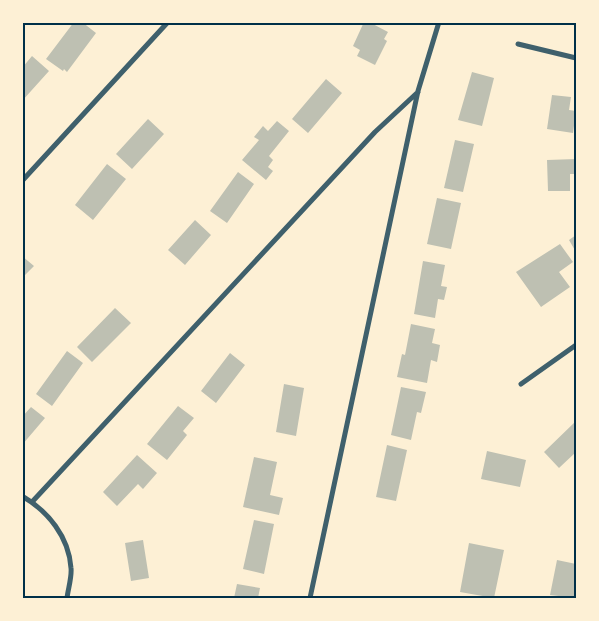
<svg xmlns="http://www.w3.org/2000/svg" width="599" height="621" viewBox="0 0 599 621" font-family="'PT Sans',sans-serif">
  <style>
    .building { fill: #bec0b2 }
    .lines { fill: none; stroke-linecap: round; stroke-linejoin: round }
    .minor { stroke: #3f606c; stroke-width: 5 }
    .neatline { fill: none; stroke: #003049; stroke-width: 2 }
  </style>
  <rect width="100%" height="100%" fill="#fdf0d5"/>
  <path class="building" d="M 74,22 L 82,22 L 96,33 L 67,72 L 64,69 L 63,71 L 46,59 Z
    M 364,22 L 369,22 L 388,32 L 384,39 L 387,41 L 375,65 L 357,56 L 360,50 L 353,46 Z
    M 32,56 L 49,71 L 22,101 L 22,68 Z
    M 472,72 L 494,78 L 482,126 L 458,120 Z
    M 326,79 L 342,93 L 308,133 L 292,119 Z
    M 552,95 L 571,97 L 569,110 L 576,111 L 573,133 L 547,129 Z
    M 148,119 L 164,134 L 132,169 L 116,154 Z
    M 277,121 L 289,131 L 269,156 L 273,160 L 268,167 L 273,171 L 266,180 L 242,160 L 259,140 L 254,137 L 263,126 L 268,131 Z
    M 455,140 L 474,144 L 463,192 L 444,188 Z
    M 576,159 L 576,174 L 570,174 L 570,191 L 548,191 L 547,160 Z
    M 107,164 L 126,179 L 93,220 L 75,205 Z
    M 238,172 L 254,184 L 227,223 L 210,211 Z
    M 437,198 L 461,203 L 451,249 L 427,244 Z
    M 195,220 L 211,235 L 185,265 L 168,250 Z
    M 576,235 L 576,252 L 569,240 Z
    M 560,244 L 573,262 L 559,272 L 570,287 L 541,307 L 516,272 Z
    M 22,256 L 34,266 L 22,278 Z
    M 423,261 L 445,265 L 441,286 L 447,287 L 444,300 L 438,299 L 435,318 L 414,314 Z
    M 115,308 L 131,323 L 92,362 L 77,347 Z
    M 411,324 L 435,329 L 432,343 L 440,345 L 437,362 L 431,360 L 427,383 L 397,377 L 402,354 L 405,355 Z
    M 67,351 L 83,363 L 52,406 L 36,394 Z
    M 230,353 L 245,365 L 216,403 L 201,391 Z
    M 284,384 L 304,388 L 296,436 L 276,432 Z
    M 401,387 L 426,392 L 421,413 L 417,412 L 411,440 L 391,435 Z
    M 178,406 L 194,418 L 183,431 L 187,435 L 167,460 L 147,444 Z
    M 31,407 L 45,418 L 22,445 L 22,417 Z
    M 576,421 L 576,452 L 559,468 L 544,452 Z
    M 387,445 L 407,450 L 396,501 L 376,497 Z
    M 487,451 L 526,460 L 520,487 L 481,479 Z
    M 137,455 L 157,473 L 143,489 L 138,484 L 117,506 L 103,492 Z
    M 254,457 L 277,462 L 270,495 L 283,498 L 279,515 L 243,507 Z
    M 254,520 L 274,524 L 264,574 L 243,569 Z
    M 143,540 L 149,578 L 131,581 L 125,543 Z
    M 469,543 L 504,550 L 494,598 L 460,592 Z
    M 557,560 L 576,564 L 576,598 L 550,595 Z
    M 237,584 L 260,588 L 258,598 L 234,598 Z"/>
  <g class="lines">
    <path class="minor" d="M 518,44 L 576,58
      M 22,181 L 168,22
      M 521,384 L 576,345
      M 22,496 C 48,511 69,537 71,568 C 72,577 68,589 67,598
      M 32,502 L 375,132 L 418,92
      M 310,598 L 418,91 L 439,22"/>
  </g>
  <rect width="599" height="621" fill="none" stroke="#fdf0d5" stroke-width="48"/>
  <rect x="24" y="24" width="551" height="573" class="neatline"/>
</svg>
